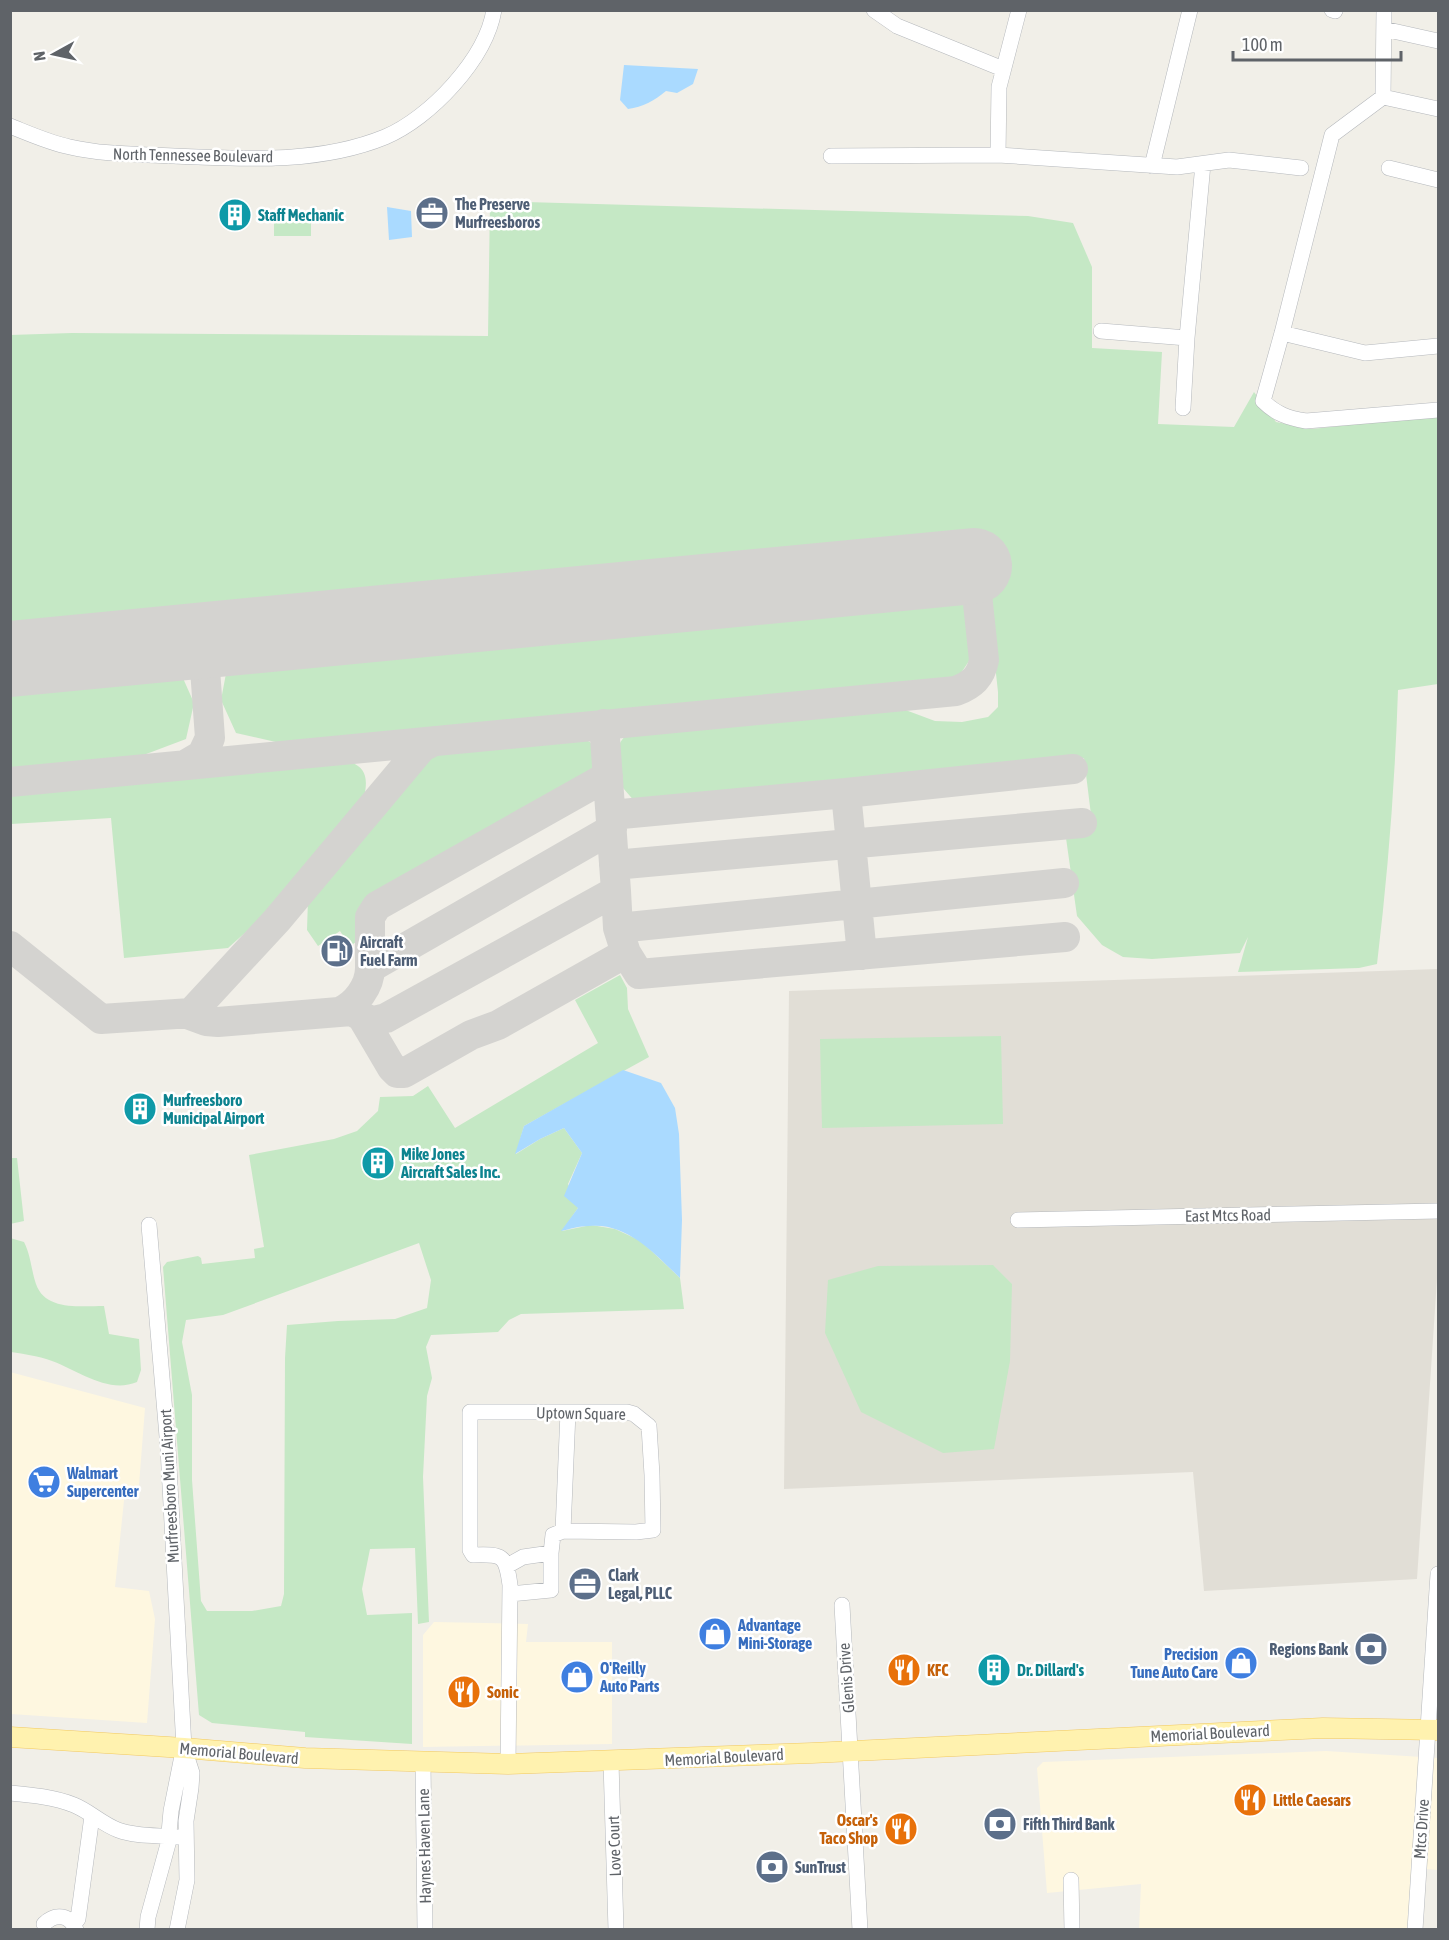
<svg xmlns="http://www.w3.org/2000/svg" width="1449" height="1940" viewBox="0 0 1449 1940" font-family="'Asap Condensed',sans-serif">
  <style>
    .commercial { fill: #fef7e0 }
    .education { fill: #e1ded6 }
    .green { fill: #c5e8c5; fill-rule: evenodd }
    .water { fill: #aadaff }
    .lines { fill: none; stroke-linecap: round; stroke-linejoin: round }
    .taxiway { stroke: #d4d3d0; stroke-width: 30 }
    .runway { stroke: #d4d3d0; stroke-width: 76 }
    .minor-casing { stroke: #b5b8bc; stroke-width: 16 }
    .major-casing { stroke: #f2c960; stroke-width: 21 }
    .minor { stroke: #fff; stroke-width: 15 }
    .major { stroke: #fff2af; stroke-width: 20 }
    .labels { text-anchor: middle; stroke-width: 5; stroke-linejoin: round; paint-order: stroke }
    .street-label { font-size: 16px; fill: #5f6368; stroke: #fff }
    .service-label { font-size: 16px; font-weight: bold; fill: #4e5e75; stroke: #fff; text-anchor: start }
    .culture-label { font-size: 16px; font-weight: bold; fill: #0d838f; stroke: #fff; text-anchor: start }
    .shop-label { font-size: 16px; font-weight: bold; fill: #366cbe; stroke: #fff; text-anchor: start }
    .food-label { font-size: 16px; font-weight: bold; fill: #c56008; stroke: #fff; text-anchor: start }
  </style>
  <rect width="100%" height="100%" fill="#f1efe8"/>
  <path class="commercial" d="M 10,1372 L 145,1408 L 139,1485 L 125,1491 L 115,1587 L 149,1591 L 155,1619 L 147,1723 L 11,1714 Z
    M 434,1622 L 528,1624 L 526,1642 L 612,1642 L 612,1744 L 423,1747 L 423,1635 Z
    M 1326,1751 L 1438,1758 L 1438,1870 L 1411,1868 L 1409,1929 L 1139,1929 L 1141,1884 L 1047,1893 L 1037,1768 L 1043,1762 Z"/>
  <path class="education" d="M 1438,969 L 1438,1264 L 1417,1579 L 1204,1591 L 1193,1472 L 784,1489 L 789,991 Z"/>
  <path class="green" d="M 490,201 L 1028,216 L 1073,223 L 1092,267 L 1092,348 L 1162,352 L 1158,424 L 1234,427 L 1254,392 L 1276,422 L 1312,429 L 1438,415 L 1438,684 L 1398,690 C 1395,782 1388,873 1377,964 L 1359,968 L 1238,972 L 1248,937 L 1240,953 L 1152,959 L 1123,957 L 1102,945 L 1077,916 L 1066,838 L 1070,833 L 1093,831 L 1084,758 L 636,803 L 617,781 C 617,756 612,736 641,729 L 751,720 L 892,705 L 935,721 L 962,722 L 988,717 L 998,707 L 998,692 L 981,536 L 516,584 L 11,632 L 10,335 L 72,333 L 488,336 Z
    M 274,214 L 311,214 L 311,236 L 274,236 Z
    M 951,592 L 968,607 L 975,652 L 957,679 L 848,692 L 289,745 L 236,733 L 221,700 L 228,663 Z
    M 178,667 L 194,703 L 186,739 L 133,759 L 11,773 L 11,683 Z
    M 576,735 L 590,742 L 597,752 L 595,766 L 586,777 L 366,900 L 363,915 L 362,938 L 350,946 L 340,931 L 318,946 L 307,930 L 308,899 L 424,759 L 435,752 L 449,748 Z
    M 341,759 C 365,765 369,774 364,798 L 286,896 L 228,948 L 124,958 L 111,818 L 11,824 L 11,792 Z
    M 620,975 L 627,988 L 628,1009 L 649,1057 L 524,1126 L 516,1154 L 540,1139 L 564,1128 L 582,1153 L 568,1184 L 578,1208 L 562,1231 L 591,1225 L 615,1229 L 641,1241 L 680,1278 L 684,1309 L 521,1314 L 509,1320 L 498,1332 L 431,1335 L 426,1347 L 432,1378 L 427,1396 L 423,1477 L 429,1622 L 418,1624 L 415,1548 L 370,1549 L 362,1589 L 367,1615 L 412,1613 L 412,1744 L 305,1737 L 305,1732 L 212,1723 L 199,1715 L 163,1267 L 167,1262 L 198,1256 L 201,1258 L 202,1264 L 255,1258 L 254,1249 L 264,1247 L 249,1155 L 334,1139 L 357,1131 L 378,1111 L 380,1097 L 413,1096 L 428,1086 L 455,1128 L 598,1043 L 575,1000 ZM 419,1243 L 431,1280 L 427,1308 L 395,1319 L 338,1321 L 287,1325 L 285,1358 L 284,1594 L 281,1606 L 252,1611 L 207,1611 L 201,1601 L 192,1480 L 192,1395 L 182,1342 L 186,1320 L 223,1315 Z
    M 1001,1036 L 1003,1124 L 822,1128 L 820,1039 Z
    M 11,1158 L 17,1158 L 24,1221 L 10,1224 Z
    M 10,1238 L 24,1242 C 31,1256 31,1269 36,1284 C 45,1311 81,1306 104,1306 L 109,1334 L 139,1339 L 141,1370 L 137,1382 C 108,1394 79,1371 52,1361 C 39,1356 24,1354 11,1352 Z
    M 993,1265 L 1012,1284 L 1010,1361 L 994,1449 L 943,1453 L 861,1412 L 825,1333 L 828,1280 L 878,1266 Z"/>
  <path class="water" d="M 624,65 L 698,69 L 693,84 L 677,93 L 666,91 C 654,101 643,107 628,109 L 620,100 Z
    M 387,207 L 411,211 L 412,237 L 389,240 Z
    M 623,1070 L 661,1083 L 675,1108 L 679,1134 L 682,1220 L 680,1278 C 655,1254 627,1222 589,1226 C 579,1226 570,1229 561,1231 L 578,1208 L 564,1196 L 582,1153 L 564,1128 L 540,1139 L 515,1154 L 524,1126 Z"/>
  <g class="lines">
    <path class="taxiway" d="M 163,644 C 184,645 198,647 205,669 L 210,738 L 202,755 L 185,765
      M 205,669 C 205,654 213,644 227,638
      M 10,782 L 956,691 C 972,685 981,677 984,660 L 974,566
      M 846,793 L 862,955
      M 611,815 L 846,793 L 1073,769
      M 612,829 L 370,968 C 370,986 356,1005 339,1012 L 352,1011 L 362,1017 L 392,1068 L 397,1073 L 404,1073 L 471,1035 L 498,1025 L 626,953 L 618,928 L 616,891
      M 614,865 L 1082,823
      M 618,928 L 1064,883
      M 10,946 L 101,1019 L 191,1013 L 277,920 L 422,747 L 434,741
      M 626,953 L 639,974 L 1065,937
      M 370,968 L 370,917 L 377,906 L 608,776
      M 187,1014 L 206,1021 L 218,1022 L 339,1012
      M 362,1017 L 373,1021 L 386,1018 L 616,891 L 604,724"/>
    <path class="runway" d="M 10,659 L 974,566"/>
    <defs>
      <path id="minor" d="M 874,10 L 897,26 L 1003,69
        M 1332,10 L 1335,11
        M 1384,10 L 1383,97 L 1332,135 L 1282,333 L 1263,401 C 1276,414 1288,418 1306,421 L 1438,410
        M 1384,29 L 1438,41
        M 1383,97 L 1438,109
        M 10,126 C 30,134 50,143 70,147 C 105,155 139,154 174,156 C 244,159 319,164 385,137 C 430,118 486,59 494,10
        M 998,155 L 999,87 L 1019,10
        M 831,156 L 998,155 L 1177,167 L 1229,160 L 1301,168
        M 1152,166 L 1190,10
        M 1389,168 L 1438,180
        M 1101,331 L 1187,338 L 1203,164
        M 1282,333 L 1365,353 L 1438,346
        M 1183,408 L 1187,338
        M 1018,1220 L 1438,1211
        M 149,1225 L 168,1448 L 184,1748 L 192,1773 L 191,1788 L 186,1821 L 187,1880 L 177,1930
        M 563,1531 L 568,1412
        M 507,1566 L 523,1557 L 551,1553 L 553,1535 L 563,1531 L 636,1532 L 653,1530 L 652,1475 L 649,1426 L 634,1414 L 627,1412 L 470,1412 L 470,1550 L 473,1555 C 503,1554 506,1555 510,1585 L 508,1764
        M 510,1594 L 551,1590 L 551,1553
        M 842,1605 L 860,1930
        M 423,1762 L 425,1930
        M 611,1762 L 616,1930
        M 10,1793 C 32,1795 54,1797 74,1805 C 89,1811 102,1824 118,1830 C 137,1837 158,1835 178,1837
        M 1071,1880 L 1072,1930
        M 44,1924 C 55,1913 70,1914 76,1930
        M 74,1924 L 78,1919 L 92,1816
        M 147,1930 L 148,1917 L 168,1844 L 171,1811 L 183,1751
        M 1415,1930 L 1438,1574"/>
      <path id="major" d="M 10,1737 L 184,1748 L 305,1758 L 508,1764 L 812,1753 L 1323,1728 L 1438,1730"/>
    </defs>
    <use href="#minor" class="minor-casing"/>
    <use href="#major" class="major-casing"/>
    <use href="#minor" class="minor"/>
    <use href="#major" class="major"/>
  </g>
  <defs>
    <symbol id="office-disc" viewBox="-11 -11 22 22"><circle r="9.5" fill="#5c6f8a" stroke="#fff"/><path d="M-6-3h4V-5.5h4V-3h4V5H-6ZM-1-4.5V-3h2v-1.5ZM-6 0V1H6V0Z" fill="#fff"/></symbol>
    <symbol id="building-disc" viewBox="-11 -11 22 22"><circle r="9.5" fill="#0f9aa8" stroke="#fff"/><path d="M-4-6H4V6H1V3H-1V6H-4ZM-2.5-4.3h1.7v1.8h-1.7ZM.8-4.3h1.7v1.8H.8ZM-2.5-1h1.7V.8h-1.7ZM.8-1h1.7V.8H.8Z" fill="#fff"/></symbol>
    <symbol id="fuel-disc" viewBox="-11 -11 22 22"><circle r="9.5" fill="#5c6f8a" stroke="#fff"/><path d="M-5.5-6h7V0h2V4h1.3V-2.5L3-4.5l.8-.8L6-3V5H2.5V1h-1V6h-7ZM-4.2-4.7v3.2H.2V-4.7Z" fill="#fff"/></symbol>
    <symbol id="supermarket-disc" viewBox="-11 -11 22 22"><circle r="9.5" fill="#3f7fe0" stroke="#fff"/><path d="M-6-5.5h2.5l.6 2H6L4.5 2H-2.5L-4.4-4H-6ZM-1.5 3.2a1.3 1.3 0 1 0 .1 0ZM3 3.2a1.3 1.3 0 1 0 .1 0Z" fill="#fff"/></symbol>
    <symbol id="shop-disc" viewBox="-11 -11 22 22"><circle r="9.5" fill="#3f7fe0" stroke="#fff"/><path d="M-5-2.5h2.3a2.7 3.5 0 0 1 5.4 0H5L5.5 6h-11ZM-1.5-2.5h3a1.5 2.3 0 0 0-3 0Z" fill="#fff"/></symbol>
    <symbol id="bank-disc" viewBox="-11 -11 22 22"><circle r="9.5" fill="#5c6f8a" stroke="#fff"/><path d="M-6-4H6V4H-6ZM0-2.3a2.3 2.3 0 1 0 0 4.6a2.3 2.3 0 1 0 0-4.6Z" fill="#fff"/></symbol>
    <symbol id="restaurant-disc" viewBox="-11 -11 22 22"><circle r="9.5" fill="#e8710a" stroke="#fff"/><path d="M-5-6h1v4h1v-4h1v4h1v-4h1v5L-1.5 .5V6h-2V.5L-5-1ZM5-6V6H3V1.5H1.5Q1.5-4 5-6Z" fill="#fff"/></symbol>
  </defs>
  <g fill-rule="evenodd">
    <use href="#office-disc" x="413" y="194" width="38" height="38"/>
    <use href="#building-disc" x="216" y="196" width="38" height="38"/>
    <use href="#fuel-disc" x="318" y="932" width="38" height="38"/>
    <use href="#building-disc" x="121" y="1090" width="38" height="38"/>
    <use href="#building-disc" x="359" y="1144" width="38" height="38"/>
    <use href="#supermarket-disc" x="25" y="1463" width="38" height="38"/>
    <use href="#office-disc" x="566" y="1565" width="38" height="38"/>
    <use href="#shop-disc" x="696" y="1615" width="38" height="38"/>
    <use href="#bank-disc" x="1352" y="1630" width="38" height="38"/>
    <use href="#shop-disc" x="1222" y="1644" width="38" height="38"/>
    <use href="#restaurant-disc" x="885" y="1651" width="38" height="38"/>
    <use href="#building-disc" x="975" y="1651" width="38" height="38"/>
    <use href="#shop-disc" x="558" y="1658" width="38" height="38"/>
    <use href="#restaurant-disc" x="445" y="1673" width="38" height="38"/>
    <use href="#restaurant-disc" x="1231" y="1781" width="38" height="38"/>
    <use href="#bank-disc" x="981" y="1805" width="38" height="38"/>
    <use href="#restaurant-disc" x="882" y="1810" width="38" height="38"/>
    <use href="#bank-disc" x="753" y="1848" width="38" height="38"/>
  </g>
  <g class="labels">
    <g class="street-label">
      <text transform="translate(193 155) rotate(1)" y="6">North Tennessee Boulevard</text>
      <text transform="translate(1228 1215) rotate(-1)" y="6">East Mtcs Road</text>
      <text transform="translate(581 1413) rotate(1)" y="6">Uptown Square</text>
      <text transform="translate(169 1486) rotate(-93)" y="6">Murfreesboro Muni Airport</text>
      <text transform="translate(846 1678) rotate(-94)" y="6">Glenis Drive</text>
      <text transform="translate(1210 1733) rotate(-3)" y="6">Memorial Boulevard</text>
      <text transform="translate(239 1753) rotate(5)" y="6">Memorial Boulevard</text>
      <text transform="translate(724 1757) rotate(-3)" y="6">Memorial Boulevard</text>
      <text transform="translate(1421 1829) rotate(-86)" y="6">Mtcs Drive</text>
      <text transform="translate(424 1846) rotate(-91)" y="6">Haynes Haven Lane</text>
      <text transform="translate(614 1846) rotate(-92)" y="6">Love Court</text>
    </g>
    <g class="service-label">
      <text x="455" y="210">The Preserve<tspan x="455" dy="18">Murfreesboros</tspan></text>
      <text x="360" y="948">Aircraft<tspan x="360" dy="18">Fuel Farm</tspan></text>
      <text x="608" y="1581">Clark<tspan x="608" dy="18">Legal, PLLC</tspan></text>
      <text x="1348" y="1655" text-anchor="end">Regions Bank</text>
      <text x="1023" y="1830">Fifth Third Bank</text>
      <text x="795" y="1873">SunTrust</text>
    </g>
    <g class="culture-label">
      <text x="258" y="221">Staff Mechanic</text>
      <text x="163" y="1106">Murfreesboro<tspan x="163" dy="18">Municipal Airport</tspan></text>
      <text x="401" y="1160">Mike Jones<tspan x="401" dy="18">Aircraft Sales Inc.</tspan></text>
      <text x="1017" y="1676">Dr. Dillard's</text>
    </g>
    <g class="shop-label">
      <text x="67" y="1479">Walmart<tspan x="67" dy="18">Supercenter</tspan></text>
      <text x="738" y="1631">Advantage<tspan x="738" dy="18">Mini-Storage</tspan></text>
      <text x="1218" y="1660" text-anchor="end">Precision<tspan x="1218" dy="18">Tune Auto Care</tspan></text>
      <text x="600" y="1674">O'Reilly<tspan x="600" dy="18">Auto Parts</tspan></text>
    </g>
    <g class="food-label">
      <text x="927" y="1676">KFC</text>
      <text x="487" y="1698">Sonic</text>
      <text x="1273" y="1806">Little Caesars</text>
      <text x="878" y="1826" text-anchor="end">Oscar's<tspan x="878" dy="18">Taco Shop</tspan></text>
    </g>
  </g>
  <rect width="1449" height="1940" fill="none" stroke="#5f6368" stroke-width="24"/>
  <g transform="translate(54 54) rotate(262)" stroke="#ffffff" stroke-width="4.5" paint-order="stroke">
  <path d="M0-4.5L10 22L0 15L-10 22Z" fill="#5f6368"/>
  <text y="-9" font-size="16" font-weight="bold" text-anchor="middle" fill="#5f6368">N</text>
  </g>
  <path d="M1233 51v9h168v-9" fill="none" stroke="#5f6368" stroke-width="3"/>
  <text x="1242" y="51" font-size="18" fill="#5f6368" stroke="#ffffff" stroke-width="4.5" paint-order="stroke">100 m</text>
</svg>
